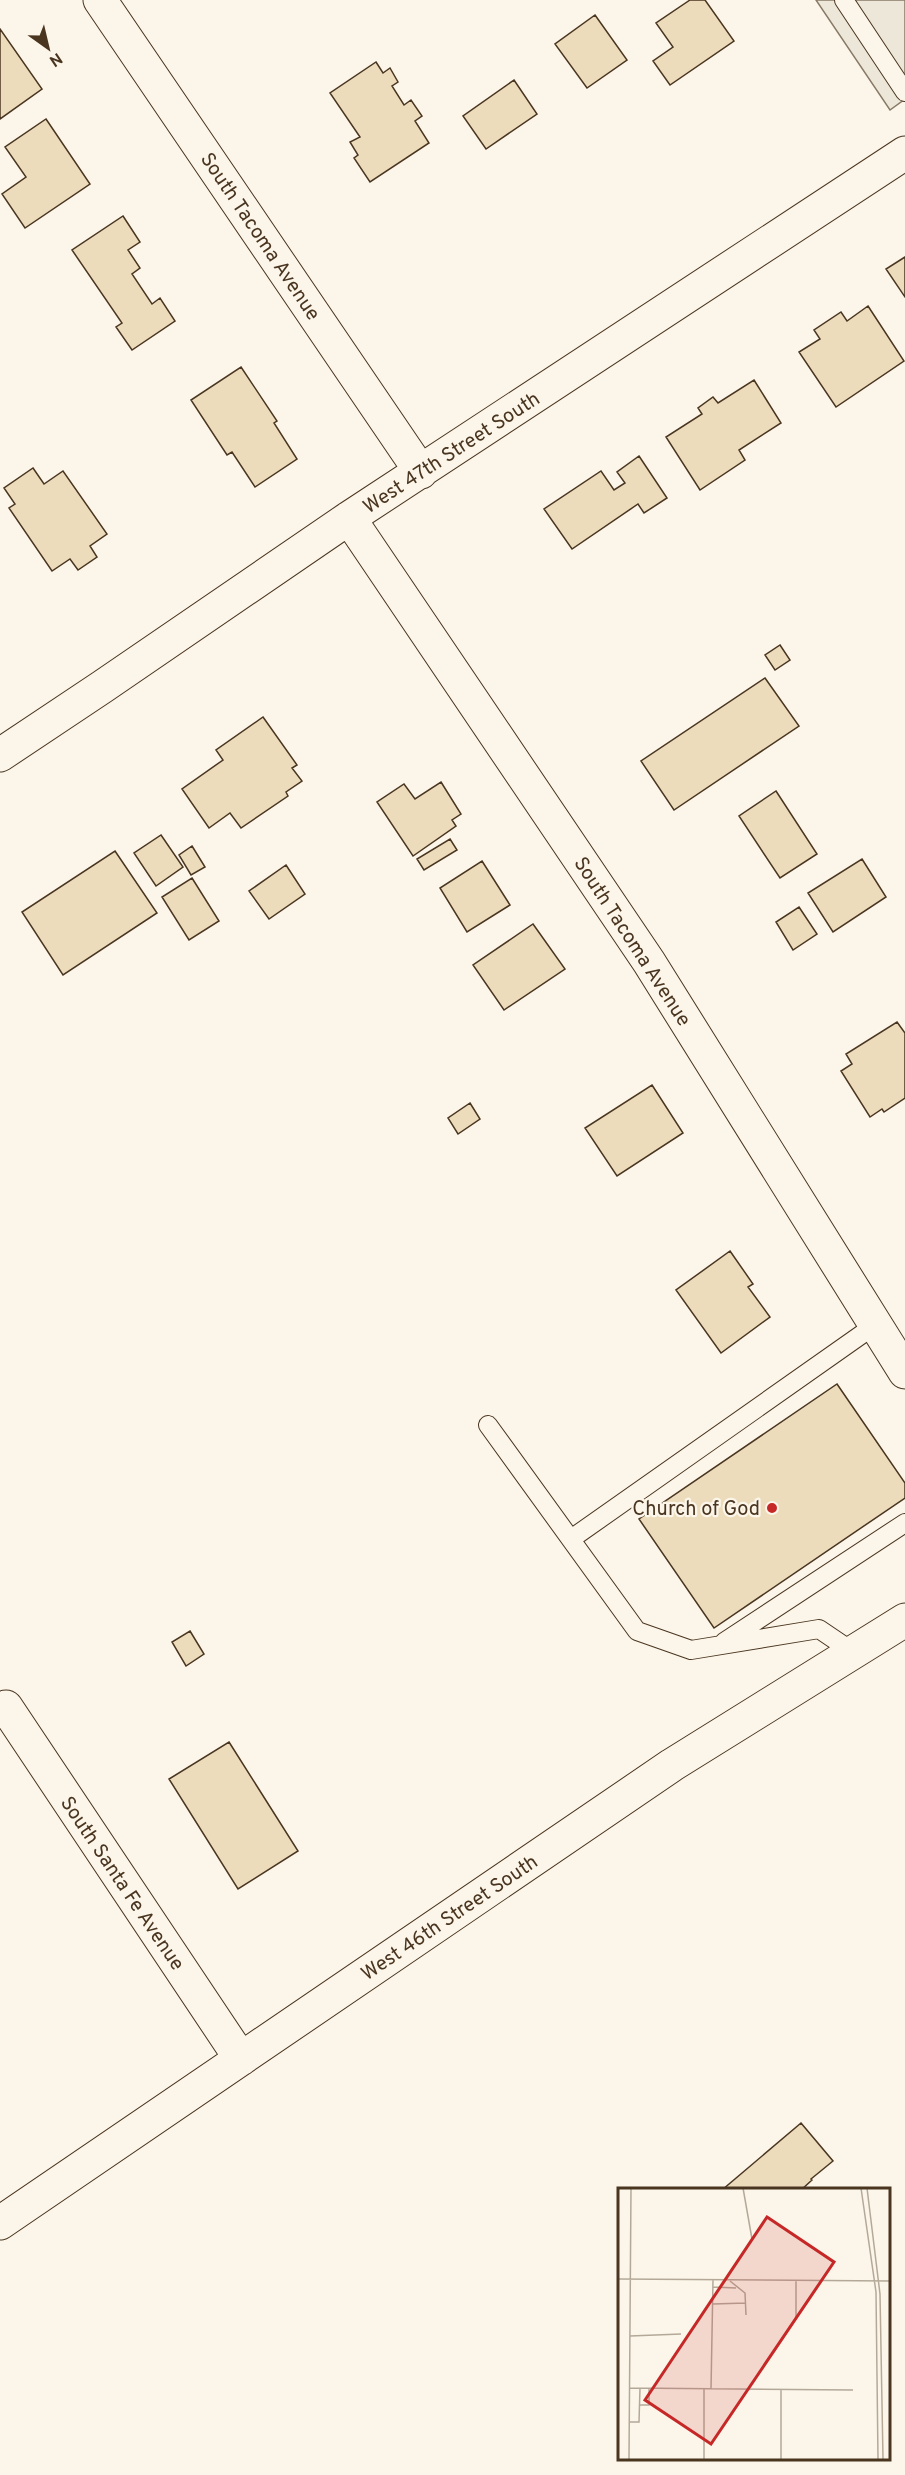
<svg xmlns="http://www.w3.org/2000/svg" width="905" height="2475" viewBox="0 0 905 2475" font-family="Overpass,sans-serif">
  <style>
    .parking { fill: #ede7d9; stroke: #887966; stroke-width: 1.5 }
    .building { fill: #ecdcbc; stroke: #4a3520; stroke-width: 1.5 }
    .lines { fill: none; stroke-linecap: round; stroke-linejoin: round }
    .lane-casing { stroke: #4a3520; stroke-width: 20 }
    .street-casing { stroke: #4a3520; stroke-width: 35 }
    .lane { stroke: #fbf6e9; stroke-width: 18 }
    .street { stroke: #fbf6e9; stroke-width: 33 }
    .poi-dot { fill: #c62828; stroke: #fbf6e9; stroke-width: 2 }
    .labels { text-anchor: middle; stroke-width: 4.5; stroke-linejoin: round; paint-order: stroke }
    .street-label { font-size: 20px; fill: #4a3520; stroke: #fbf6e9 }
    .poi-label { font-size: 20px; fill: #4a3520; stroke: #fbf6e9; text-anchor: end }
    .inset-road { fill: none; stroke: #b4a999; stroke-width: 1.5 }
    .view { fill: #c62828; fill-opacity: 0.15; stroke: #c62828; stroke-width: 3 }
    .inset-edge { fill: none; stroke: #4a3520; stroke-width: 3 }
  </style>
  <rect width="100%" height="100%" fill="#fbf6e9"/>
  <path class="parking" d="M 816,0 L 905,0 L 905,99 L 890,110 Z"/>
  <path class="building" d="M 690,0 L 705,0 L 734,41 L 670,85 L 653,61 L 673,47 L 656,23 Z
    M 595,15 L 627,60 L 587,88 L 555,44 Z
    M 0,29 L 42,89 L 0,119 Z
    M 376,62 L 383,73 L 390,68 L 398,82 L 392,86 L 404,105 L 411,100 L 422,116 L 415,121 L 429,143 L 370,182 L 354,158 L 358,155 L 350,142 L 360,137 L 330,93 Z
    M 514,80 L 537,114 L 486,149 L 463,116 Z
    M 46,119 L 90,184 L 25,228 L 2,194 L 26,177 L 5,147 Z
    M 123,216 L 140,242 L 128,250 L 140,268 L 132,274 L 152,304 L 160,298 L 175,321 L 132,350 L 116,327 L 122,323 L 72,250 Z
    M 905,257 L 905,297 L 886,269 Z
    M 868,306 L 904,361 L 836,407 L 799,352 L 820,339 L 814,330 L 841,312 L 847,321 Z
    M 241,367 L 277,421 L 274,423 L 297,459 L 255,487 L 232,452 L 227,455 L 191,400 Z
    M 754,380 L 781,423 L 739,450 L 745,460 L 700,490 L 666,437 L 702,414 L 698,408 L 713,397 L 718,403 Z
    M 639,456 L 667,498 L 644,513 L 638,504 L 572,549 L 544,509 L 601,471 L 614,490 L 625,483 L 617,472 Z
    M 33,468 L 44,484 L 63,471 L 107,534 L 90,546 L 97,557 L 78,570 L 70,559 L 52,571 L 9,508 L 15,504 L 4,488 Z
    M 780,645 L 790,660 L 775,670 L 765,655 Z
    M 765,678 L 799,726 L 674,810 L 641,761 Z
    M 263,717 L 297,765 L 292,768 L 302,781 L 286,792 L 288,796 L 241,828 L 230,813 L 209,828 L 182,789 L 223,760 L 216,750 Z
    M 441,782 L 461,814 L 452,820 L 456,826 L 413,856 L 377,802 L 404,784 L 415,799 Z
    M 776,791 L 817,854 L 780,878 L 739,816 Z
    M 161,835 L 183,867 L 156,886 L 134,853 Z
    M 450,839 L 457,850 L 424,870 L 417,859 Z
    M 192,846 L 205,867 L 191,875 L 179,855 Z
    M 115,851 L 157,913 L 63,975 L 22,912 Z
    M 862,859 L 886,897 L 833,932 L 808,893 Z
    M 482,861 L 510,905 L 467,932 L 440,888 Z
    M 286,865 L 305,894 L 269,919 L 249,891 Z
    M 192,878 L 219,921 L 189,940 L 162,897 Z
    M 799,907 L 817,934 L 793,950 L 776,922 Z
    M 533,924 L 565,969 L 504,1010 L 473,965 Z
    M 897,1022 L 905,1033 L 905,1098 L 884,1112 L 882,1109 L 870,1117 L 841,1071 L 852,1064 L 846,1054 Z
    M 652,1085 L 683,1133 L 617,1176 L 585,1128 Z
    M 470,1103 L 480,1119 L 458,1134 L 448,1118 Z
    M 730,1251 L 753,1284 L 748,1287 L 770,1317 L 721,1353 L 676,1290 Z
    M 837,1384 L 905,1483 L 905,1498 L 714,1628 L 639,1519 Z
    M 190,1631 L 204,1654 L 186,1666 L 172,1642 Z
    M 229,1742 L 298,1851 L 238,1889 L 169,1779 Z
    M 801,2123 L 833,2161 L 811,2179 L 812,2180 L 801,2190 L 722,2190 Z"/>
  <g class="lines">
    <defs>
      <path id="lane" d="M 844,0 L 905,92
        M 488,1425 L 637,1631 L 691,1650 L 819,1629 L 853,1652
        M 571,1539 L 875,1325
        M 724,1642 L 905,1523"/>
      <path id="street" d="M 100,0 L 421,472
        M 349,518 L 649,962 L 905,1372
        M 0,755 L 102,687 L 349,518 L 905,153
        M 6,1707 L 241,2059
        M 0,2223 L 672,1765 L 905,1620"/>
    </defs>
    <use href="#lane" class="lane-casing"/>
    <use href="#street" class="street-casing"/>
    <use href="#lane" class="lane"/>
    <use href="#street" class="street"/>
  </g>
  <circle class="poi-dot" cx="772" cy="1508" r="6"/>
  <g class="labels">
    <g class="street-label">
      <text transform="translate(261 236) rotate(56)" y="7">South Tacoma Avenue</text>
      <text transform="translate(451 452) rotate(-33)" y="7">West 47th Street South</text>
      <text transform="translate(633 941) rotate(57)" y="7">South Tacoma Avenue</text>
      <text transform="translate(123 1883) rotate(56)" y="7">South Santa Fe Avenue</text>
      <text transform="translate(449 1917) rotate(-34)" y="7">West 46th Street South</text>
    </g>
    <g class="poi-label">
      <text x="760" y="1515">Church of God</text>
    </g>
  </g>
  <g transform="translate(618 2188)">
    <rect width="272" height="272" fill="#fbf6e9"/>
    <path class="inset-road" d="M 125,0 L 134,51M 243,0 L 258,104 L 260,271M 249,0 L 262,106 L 265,271M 0,91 L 272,93M 112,93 L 127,105 L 128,127M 95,99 L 118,100M 95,116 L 128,115M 178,131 L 178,93M 12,148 L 63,146M 12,200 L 235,202M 86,201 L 86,271M 93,201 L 95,92M 22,217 L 31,217 L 31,200M 12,234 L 21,234 L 22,200M 11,271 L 13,0M 163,271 L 163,202"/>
    <path class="view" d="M 149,29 L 216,74 L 93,256 L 27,212 Z"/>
    <rect width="272" height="272" class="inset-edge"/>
  </g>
  <g transform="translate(48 48) rotate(146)" stroke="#fbf6e9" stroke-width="4.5" paint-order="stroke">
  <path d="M0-4.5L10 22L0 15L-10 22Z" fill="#4a3520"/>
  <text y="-9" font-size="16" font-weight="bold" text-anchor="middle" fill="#4a3520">N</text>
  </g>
</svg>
